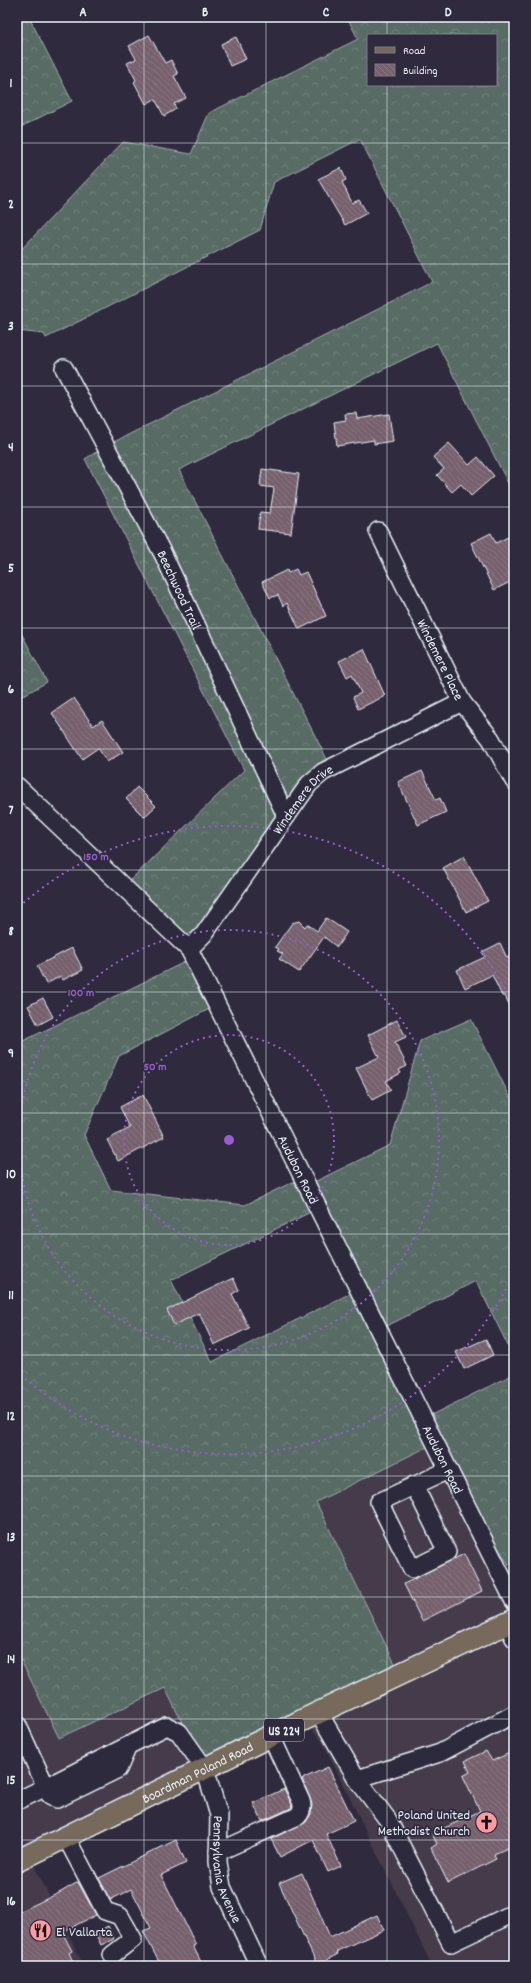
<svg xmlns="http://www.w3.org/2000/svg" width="531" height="1983" viewBox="0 0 531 1983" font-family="Dekko,sans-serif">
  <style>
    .built { fill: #443a4b }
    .forest { fill: url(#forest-crowns); stroke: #a0aeae; fill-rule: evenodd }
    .building { fill: url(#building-back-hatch); stroke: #e8f1f8 }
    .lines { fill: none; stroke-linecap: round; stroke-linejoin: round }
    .minor-casing { stroke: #e8f1f8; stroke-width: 20 }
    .major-casing { stroke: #e8f1f8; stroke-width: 24 }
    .minor { stroke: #2f2a3d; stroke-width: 17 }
    .major { stroke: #77695c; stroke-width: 21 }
    .grid { fill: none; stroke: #e8f1f8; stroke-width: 1; stroke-opacity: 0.55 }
    .ring { fill: none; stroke: #965dcd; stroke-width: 2; stroke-dasharray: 2 4 }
    .labels { text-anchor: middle; stroke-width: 3.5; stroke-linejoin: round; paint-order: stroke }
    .shield { fill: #2f2a3d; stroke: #b0b5c0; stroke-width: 1 }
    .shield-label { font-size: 13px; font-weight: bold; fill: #e8f1f8 }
    .street-label { font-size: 14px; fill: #e8f1f8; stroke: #2f2a3d }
    .poi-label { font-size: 14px; fill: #e8f1f8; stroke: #2f2a3d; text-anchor: end }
    .centre { fill: #965dcd; stroke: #2f2a3d; stroke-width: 2 }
    .ring-label { font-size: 12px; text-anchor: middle; font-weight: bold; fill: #965dcd; stroke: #2f2a3d; stroke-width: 3.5; stroke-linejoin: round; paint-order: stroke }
    .neatline { fill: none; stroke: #e8f1f8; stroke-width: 1.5 }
    .grid-label { font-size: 13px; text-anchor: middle; font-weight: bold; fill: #e8f1f8 }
  </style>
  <defs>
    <pattern id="forest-crowns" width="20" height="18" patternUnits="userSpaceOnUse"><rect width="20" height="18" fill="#596c65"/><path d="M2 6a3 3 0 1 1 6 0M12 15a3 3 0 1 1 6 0" fill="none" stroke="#71817c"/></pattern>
    <pattern id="building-back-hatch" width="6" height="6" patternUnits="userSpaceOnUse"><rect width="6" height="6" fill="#76616d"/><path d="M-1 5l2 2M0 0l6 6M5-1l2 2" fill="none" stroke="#8a7883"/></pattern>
  </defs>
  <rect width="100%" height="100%" fill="#2f2a3d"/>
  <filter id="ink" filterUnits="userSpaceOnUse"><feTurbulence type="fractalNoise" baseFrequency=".025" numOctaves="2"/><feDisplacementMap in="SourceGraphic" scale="8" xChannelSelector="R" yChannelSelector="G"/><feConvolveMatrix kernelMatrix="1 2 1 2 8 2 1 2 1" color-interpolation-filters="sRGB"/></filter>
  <g filter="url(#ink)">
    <path class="built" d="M 435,1443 L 514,1601 L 514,1966 L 432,1966 L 322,1741 L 303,1720 L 400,1674 L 316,1502 Z
      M 17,1652 L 59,1738 L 165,1688 L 205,1769 L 29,1855 L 84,1966 L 17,1966 Z"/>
    <path class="forest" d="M 17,17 L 29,17 L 72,101 L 17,129 Z
      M 347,17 L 514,17 L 514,495 L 437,343 L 179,470 L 331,767 L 189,949 L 122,888 L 244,770 L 85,459 L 106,446 L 432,282 L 360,139 L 274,182 L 260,230 L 46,338 L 44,334 L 17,331 L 17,254 L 123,142 L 191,154 L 209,113 L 358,39 ZM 368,35 L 496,35 L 496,85 L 368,85 Z
      M 17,625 L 47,682 L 17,699 Z
      M 193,958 L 217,1005 L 119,1056 L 84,1135 L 111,1190 L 245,1205 L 303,1177 L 308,1185 L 390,1145 L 420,1041 L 471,1019 L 511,1099 L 514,1100 L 514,1358 L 476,1281 L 379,1330 L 423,1419 L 514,1374 L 514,1563 L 509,1565 L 448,1470 L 435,1443 L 316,1502 L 400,1674 L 205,1769 L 165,1688 L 59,1738 L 17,1652 L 17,1044 ZM 319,1208 L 359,1289 L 212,1362 L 171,1280 Z"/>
    <path class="building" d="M 149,35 L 165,63 L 171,60 L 178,74 L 174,76 L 186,98 L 174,104 L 176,109 L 164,116 L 155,99 L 146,104 L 134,82 L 136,80 L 127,63 L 136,59 L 129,46 Z
      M 236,37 L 246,59 L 230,66 L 221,44 Z
      M 341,168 L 346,180 L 342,182 L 352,203 L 359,200 L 367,213 L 345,225 L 318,179 Z
      M 356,413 L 357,419 L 389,414 L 393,441 L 374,444 L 374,440 L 337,446 L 334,422 L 346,420 L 345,414 Z
      M 449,443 L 469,465 L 478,457 L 494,476 L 471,496 L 461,484 L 452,492 L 437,475 L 444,469 L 433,457 Z
      M 262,469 L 299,474 L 291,533 L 258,529 L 260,512 L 270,513 L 274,488 L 260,486 Z
      M 491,533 L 496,543 L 508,537 L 514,549 L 514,580 L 494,590 L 471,543 Z
      M 296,569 L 299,575 L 306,572 L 326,616 L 299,629 L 287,603 L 283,606 L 278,595 L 270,598 L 262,582 L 287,570 L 288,573 Z
      M 364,649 L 385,696 L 358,709 L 353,697 L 361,693 L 352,674 L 347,677 L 339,661 Z
      M 74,698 L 93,726 L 102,720 L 123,752 L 107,762 L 98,748 L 82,759 L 52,713 Z
      M 422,771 L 436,800 L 440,798 L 446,812 L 418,825 L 398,782 Z
      M 137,787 L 156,806 L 144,817 L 126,799 Z
      M 464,856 L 488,901 L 466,912 L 443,868 Z
      M 326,918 L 347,932 L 337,947 L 324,937 L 299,972 L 279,959 L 283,954 L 277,951 L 279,949 L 275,947 L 292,923 L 299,921 L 305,927 L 307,924 L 317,931 Z
      M 500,943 L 507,958 L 514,955 L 514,1014 L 505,996 L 502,996 L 492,975 L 465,988 L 457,970 L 485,957 L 482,952 Z
      M 72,948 L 83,970 L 63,980 L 61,976 L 46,984 L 37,966 Z
      M 43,998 L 53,1017 L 38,1025 L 28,1006 Z
      M 397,1020 L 406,1037 L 395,1042 L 407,1066 L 399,1070 L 401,1073 L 386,1081 L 391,1090 L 372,1100 L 356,1068 L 379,1057 L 368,1035 Z
      M 143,1095 L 164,1137 L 118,1161 L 107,1140 L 130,1128 L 120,1107 Z
      M 233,1278 L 239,1290 L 232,1294 L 249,1328 L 214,1345 L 199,1313 L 174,1325 L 167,1310 Z
      M 486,1339 L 493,1355 L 464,1369 L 456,1352 Z
      M 464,1554 L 482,1591 L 422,1621 L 404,1584 Z
      M 486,1751 L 492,1761 L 514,1751 L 514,1845 L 494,1854 L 496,1859 L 448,1883 L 431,1848 L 437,1844 L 432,1834 L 480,1811 L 463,1776 L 470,1772 L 465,1761 Z
      M 328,1767 L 354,1821 L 326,1834 L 341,1866 L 328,1872 L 313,1840 L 280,1857 L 271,1839 L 306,1822 L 311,1814 L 312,1804 L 302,1779 Z
      M 284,1789 L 292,1804 L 291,1808 L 262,1821 L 253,1803 Z
      M 176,1840 L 186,1863 L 161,1875 L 196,1945 L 193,1946 L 203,1966 L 161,1966 L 143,1931 L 151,1928 L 131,1889 L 110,1900 L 99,1878 Z
      M 302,1873 L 330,1937 L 377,1915 L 384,1930 L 337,1951 L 338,1954 L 317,1965 L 279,1883 Z
      M 78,1882 L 96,1915 L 62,1932 L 72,1951 L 69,1953 L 75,1966 L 25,1966 L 17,1948 L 17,1913 L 61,1892 Z
      M 108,1926 L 114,1939 L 101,1945 L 95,1933 Z"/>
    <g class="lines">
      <defs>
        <g id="minor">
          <path id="s1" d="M 64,368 L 163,554 L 286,816"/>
          <path id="s2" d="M 378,531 L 462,702 L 491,739 L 514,781"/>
          <path id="s3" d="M 17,786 L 189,949 L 514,1601"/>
          <path id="s4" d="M 189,949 L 204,934 L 309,784 L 323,772 L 462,702"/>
          <path d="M 414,1485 L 447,1552 L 412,1569 L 379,1502 L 448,1470"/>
          <path d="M 507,1623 L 514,1638"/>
          <path d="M 319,1713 L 357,1779 L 388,1820 L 451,1943 L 514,1913"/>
          <path d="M 17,1724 L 46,1787 L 17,1801"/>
          <path id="s5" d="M 128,1746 L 118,1769 L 57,1799 L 50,1795 L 46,1787 L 167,1726 L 179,1732 L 205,1769 L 219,1815 L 218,1862 L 222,1887 L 259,1966"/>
          <path d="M 357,1779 L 440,1753 L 514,1714"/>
          <path d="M 66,1837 L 105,1911 L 120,1916 L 133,1939 L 112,1955"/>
          <path d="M 218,1852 L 298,1816 C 302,1811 303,1807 301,1801 L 271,1736"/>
        </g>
        <g id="major">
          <path id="s6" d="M 17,1861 L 303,1720 L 514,1620"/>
        </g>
      </defs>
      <use href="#minor" class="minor-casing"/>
      <use href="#major" class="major-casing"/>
      <use href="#minor" class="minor"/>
      <use href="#major" class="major"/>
    </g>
  </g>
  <path class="grid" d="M 144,17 L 144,1966M 266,17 L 266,1966M 387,17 L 387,35M 387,85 L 387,1966M 17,143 L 514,143M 17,264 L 514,264M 17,386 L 514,386M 17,507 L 514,507M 17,628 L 514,628M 17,749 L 514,749M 17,870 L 514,870M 17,992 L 514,992M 17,1113 L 514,1113M 17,1234 L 514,1234M 17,1355 L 514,1355M 17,1476 L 514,1476M 17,1597 L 514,1597M 17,1719 L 514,1719M 17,1840 L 514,1840"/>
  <g class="ring">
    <circle cx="229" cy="1140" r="105"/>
    <circle cx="229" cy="1140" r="210"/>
    <path d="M514 1273A314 314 0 0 1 19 1373M19 907A314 314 0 0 1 514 1007"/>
  </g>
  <defs>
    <symbol id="church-disc" viewBox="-11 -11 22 22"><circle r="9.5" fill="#ff9aa2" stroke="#2f2a3d"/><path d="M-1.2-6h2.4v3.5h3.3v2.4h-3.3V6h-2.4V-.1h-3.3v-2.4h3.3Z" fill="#111"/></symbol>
    <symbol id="restaurant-disc" viewBox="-11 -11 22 22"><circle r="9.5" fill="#ff9aa2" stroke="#2f2a3d"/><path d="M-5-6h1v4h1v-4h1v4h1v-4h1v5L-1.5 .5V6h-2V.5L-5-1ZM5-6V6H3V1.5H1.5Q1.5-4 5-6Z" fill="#111"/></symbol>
  </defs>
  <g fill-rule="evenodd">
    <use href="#church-disc" x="474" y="1810" width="25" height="25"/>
    <use href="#restaurant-disc" x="28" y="1918" width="25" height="25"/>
  </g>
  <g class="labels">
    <rect class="shield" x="264" y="1719" width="40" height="22" rx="3"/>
    <g class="shield-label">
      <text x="284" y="1735">US 224</text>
    </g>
    <g class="street-label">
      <text dy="5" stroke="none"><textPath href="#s1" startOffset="250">Beechwood Trail</textPath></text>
      <text dy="5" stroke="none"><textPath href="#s2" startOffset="143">Windemere Place</textPath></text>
      <text dy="5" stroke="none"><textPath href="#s4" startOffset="189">Windemere Drive</textPath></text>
      <text dy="5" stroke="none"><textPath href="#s3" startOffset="483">Audubon Road</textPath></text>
      <text dy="5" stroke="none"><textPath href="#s3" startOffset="807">Audubon Road</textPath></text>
      <text dy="5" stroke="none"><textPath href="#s6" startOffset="201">Boardman Poland Road</textPath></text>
      <text dy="5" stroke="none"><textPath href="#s5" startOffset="408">Pennsylvania Avenue</textPath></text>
    </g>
    <g class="poi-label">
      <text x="470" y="1819">Poland United<tspan x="470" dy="16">Methodist Church</tspan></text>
      <text x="56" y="1936" text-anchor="start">El Vallarta</text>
    </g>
  </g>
  <circle cx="229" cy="1140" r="6" class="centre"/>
  <g class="ring-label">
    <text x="96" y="860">150 m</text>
    <text x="81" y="996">100 m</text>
    <text x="155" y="1070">50 m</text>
  </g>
  <rect width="531" height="1983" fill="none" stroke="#2f2a3d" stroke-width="44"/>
  <rect x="367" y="34" width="130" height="52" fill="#2f2a3d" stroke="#797a88"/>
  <rect x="375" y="47" width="20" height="6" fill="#77695c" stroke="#797a88"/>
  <text x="403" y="54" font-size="12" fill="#e8f1f8">Road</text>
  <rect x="375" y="64" width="20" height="12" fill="url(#building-back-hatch)" stroke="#797a88"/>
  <text x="403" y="74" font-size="12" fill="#e8f1f8">Building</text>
  <rect x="22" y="22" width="487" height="1939" class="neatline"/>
  <g class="grid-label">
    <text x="83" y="16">A</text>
    <text x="205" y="16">B</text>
    <text x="326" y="16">C</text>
    <text x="448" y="16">D</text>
    <text x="11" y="87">1</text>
    <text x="11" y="208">2</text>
    <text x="11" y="330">3</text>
    <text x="11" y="451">4</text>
    <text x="11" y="572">5</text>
    <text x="11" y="693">6</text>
    <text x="11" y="814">7</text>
    <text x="11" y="935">8</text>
    <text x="11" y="1057">9</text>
    <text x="11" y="1178">10</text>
    <text x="11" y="1299">11</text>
    <text x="11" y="1420">12</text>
    <text x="11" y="1541">13</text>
    <text x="11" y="1663">14</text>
    <text x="11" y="1784">15</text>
    <text x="11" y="1905">16</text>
  </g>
</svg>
